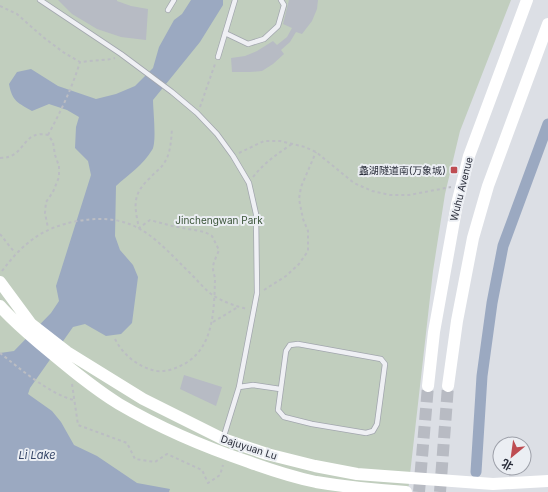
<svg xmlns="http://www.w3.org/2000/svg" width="548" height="492" viewBox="0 0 548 492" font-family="Inter,'Noto Sans SC',sans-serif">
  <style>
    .green { fill: #c1cebe }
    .water { fill: #9ba9c1 }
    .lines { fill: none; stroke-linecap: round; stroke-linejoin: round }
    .canal { stroke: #9ba9c1; stroke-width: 11 }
    .building { fill: #b7bbc4 }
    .secondary-tunnel { stroke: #b8bbc3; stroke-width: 12; stroke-dasharray: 12 6; stroke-linecap: butt }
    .lane-casing { stroke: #a2a6ae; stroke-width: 6 }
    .path { stroke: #bbbdc3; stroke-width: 2; stroke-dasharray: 3 3; stroke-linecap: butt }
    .lane { stroke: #eff0f4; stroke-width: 4.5 }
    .secondary { stroke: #fff; stroke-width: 12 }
    .poi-dot { fill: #be4d52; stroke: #ebeef3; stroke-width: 1.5 }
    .labels { text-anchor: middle; stroke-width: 4; stroke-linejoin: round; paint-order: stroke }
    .poi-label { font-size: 10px; fill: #282c39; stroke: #ebeef3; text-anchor: end }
    .street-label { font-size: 10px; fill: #282c39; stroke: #ebeef3 }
    .park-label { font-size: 10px; fill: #395337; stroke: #ebeef3 }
    .water-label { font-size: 11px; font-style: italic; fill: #374768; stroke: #ebeef3 }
  </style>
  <rect width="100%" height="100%" fill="#dcdfe5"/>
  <path class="green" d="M 0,0 L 511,0 L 460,131 L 445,194 L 433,271 L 408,492 L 0,492 Z"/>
  <path class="water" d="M 191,0 L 223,0 L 223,5 L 200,42 L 153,100 C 153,109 157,143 152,150 C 144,164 128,175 116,186 L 115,236 L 120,250 L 133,265 L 138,277 L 132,323 L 121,334 L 106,336 L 85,324 L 73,327 L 30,388 L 28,394 L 52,411 L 61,422 L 74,445 L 97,456 L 137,483 L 170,489 L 169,492 L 0,492 L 0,353 L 14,351 L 51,313 L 59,301 L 56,286 L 91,175 L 88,161 L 75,148 L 76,127 L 79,117 L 67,110 L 49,104 L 32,111 C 18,103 12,101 9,84 L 17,72 L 31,69 L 58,86 L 96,99 L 116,94 L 135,86 L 153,68 L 159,47 L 174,20 L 182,14 Z"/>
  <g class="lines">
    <path class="canal" d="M 476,472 L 482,376 L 492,303 L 503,246 L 548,124"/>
  </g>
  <path class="building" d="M 58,0 L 117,0 L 117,1 L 131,6 L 148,9 L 146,40 L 121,37 L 97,29 L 72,14 Z
    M 289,0 L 318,0 L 317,9 L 312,21 L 302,34 L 296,32 L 290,42 L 281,50 L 284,54 L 273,64 L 262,71 L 250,72 L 232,72 L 231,58 L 245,56 L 257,51 L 273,41 L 277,45 L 287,37 L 292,28 L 283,24 Z
    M 184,375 L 222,387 L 216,406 L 180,389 Z"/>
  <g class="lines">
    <path class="secondary-tunnel" d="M 419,492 L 428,386
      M 440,492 L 448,386"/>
    <defs>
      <path id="lane" d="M 40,0 L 121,54 L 172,92 L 197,113 L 217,134 L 233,156 L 249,183 L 256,214 L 257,293 L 239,387 L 223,439
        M 168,10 L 174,0
        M 225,33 L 248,44 L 264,39 L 278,26 L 284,5 L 281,0
        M 218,57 L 235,0
        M 298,344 L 381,359 L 385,364 L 377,424 L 373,431 L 366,433 L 312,424 L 284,417 L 278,410 L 286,351 L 290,345 Z
        M 239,387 L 253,385 L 280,389"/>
    </defs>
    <use href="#lane" class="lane-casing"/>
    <path class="path" d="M 0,6 L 17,14 L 43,37 L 63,52 L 80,62 L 112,59 L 115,58
      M 200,107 L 215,64
      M 48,135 C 61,111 72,88 80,62
      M 239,153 L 264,141 L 280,141 L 305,147 L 316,152 L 354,183 L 372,191 L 390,195 L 409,195 L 451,187
      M 0,158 C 27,158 21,129 48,135 L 53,142 L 55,155 L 59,166 L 59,177 L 53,192 L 46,202 L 45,213 L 48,228
      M 253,177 C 264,163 277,154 292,144
      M 0,234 L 15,253
      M 2,271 C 23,243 43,227 78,221 C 136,211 155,239 192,275 C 199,282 206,291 214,296 C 224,302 237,307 248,309
      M 264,290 L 286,276 L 299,264 L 308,251 L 308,231 L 303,219 L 299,199 L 301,187 L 316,152
      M 213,322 L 238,307
      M 115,339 C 123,355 139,368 157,371 C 168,372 177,368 186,363 C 214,346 214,309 215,280 C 215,276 213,272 213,268 C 213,262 217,256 219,250 L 212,236 L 205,232 L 172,226 L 150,220 L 139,228 C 134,205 132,194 151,177 C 154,173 159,170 162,166 C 171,155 171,141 172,128
      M 0,353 C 19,368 51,395 74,400
      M 72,384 L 78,425 L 127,443 L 135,459 L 155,462 L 167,454 L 202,470 L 208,483 L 220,475 L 223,465"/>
    <use href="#lane" class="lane"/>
    <path class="secondary" d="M 0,282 L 31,324 L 67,352 L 143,399 L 223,439 L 267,454 L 315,466 L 357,474 L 493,484 L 548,481
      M 0,306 C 13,321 29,334 44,347 C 68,367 93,388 119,404 C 160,428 204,447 249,462 C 271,470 293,477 316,482 C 346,487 376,490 406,492
      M 428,386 L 434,332 L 457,204 L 469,156 L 527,0
      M 448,386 L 457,321 L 473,238 L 488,186 L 548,24"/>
  </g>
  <rect class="poi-dot" x="450" y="166" width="8" height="8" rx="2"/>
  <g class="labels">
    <g class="poi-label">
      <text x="446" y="174">蠡湖隧道南(万象城)</text>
    </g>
    <g class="street-label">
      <text transform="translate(461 189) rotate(-76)" y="4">Wuhu Avenue</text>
      <text transform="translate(249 447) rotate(18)" y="4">Dajuyuan Lu</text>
    </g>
    <g class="park-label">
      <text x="219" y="224">Jinchengwan Park</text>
    </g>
    <g class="water-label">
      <text x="37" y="459">Li Lake</text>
    </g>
  </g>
  <g transform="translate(512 456) rotate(209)"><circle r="19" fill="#ebeef3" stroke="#9da0a9"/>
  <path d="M0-3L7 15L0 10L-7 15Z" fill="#be4d52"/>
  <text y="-6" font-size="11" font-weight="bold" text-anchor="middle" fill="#282c39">北</text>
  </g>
</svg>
